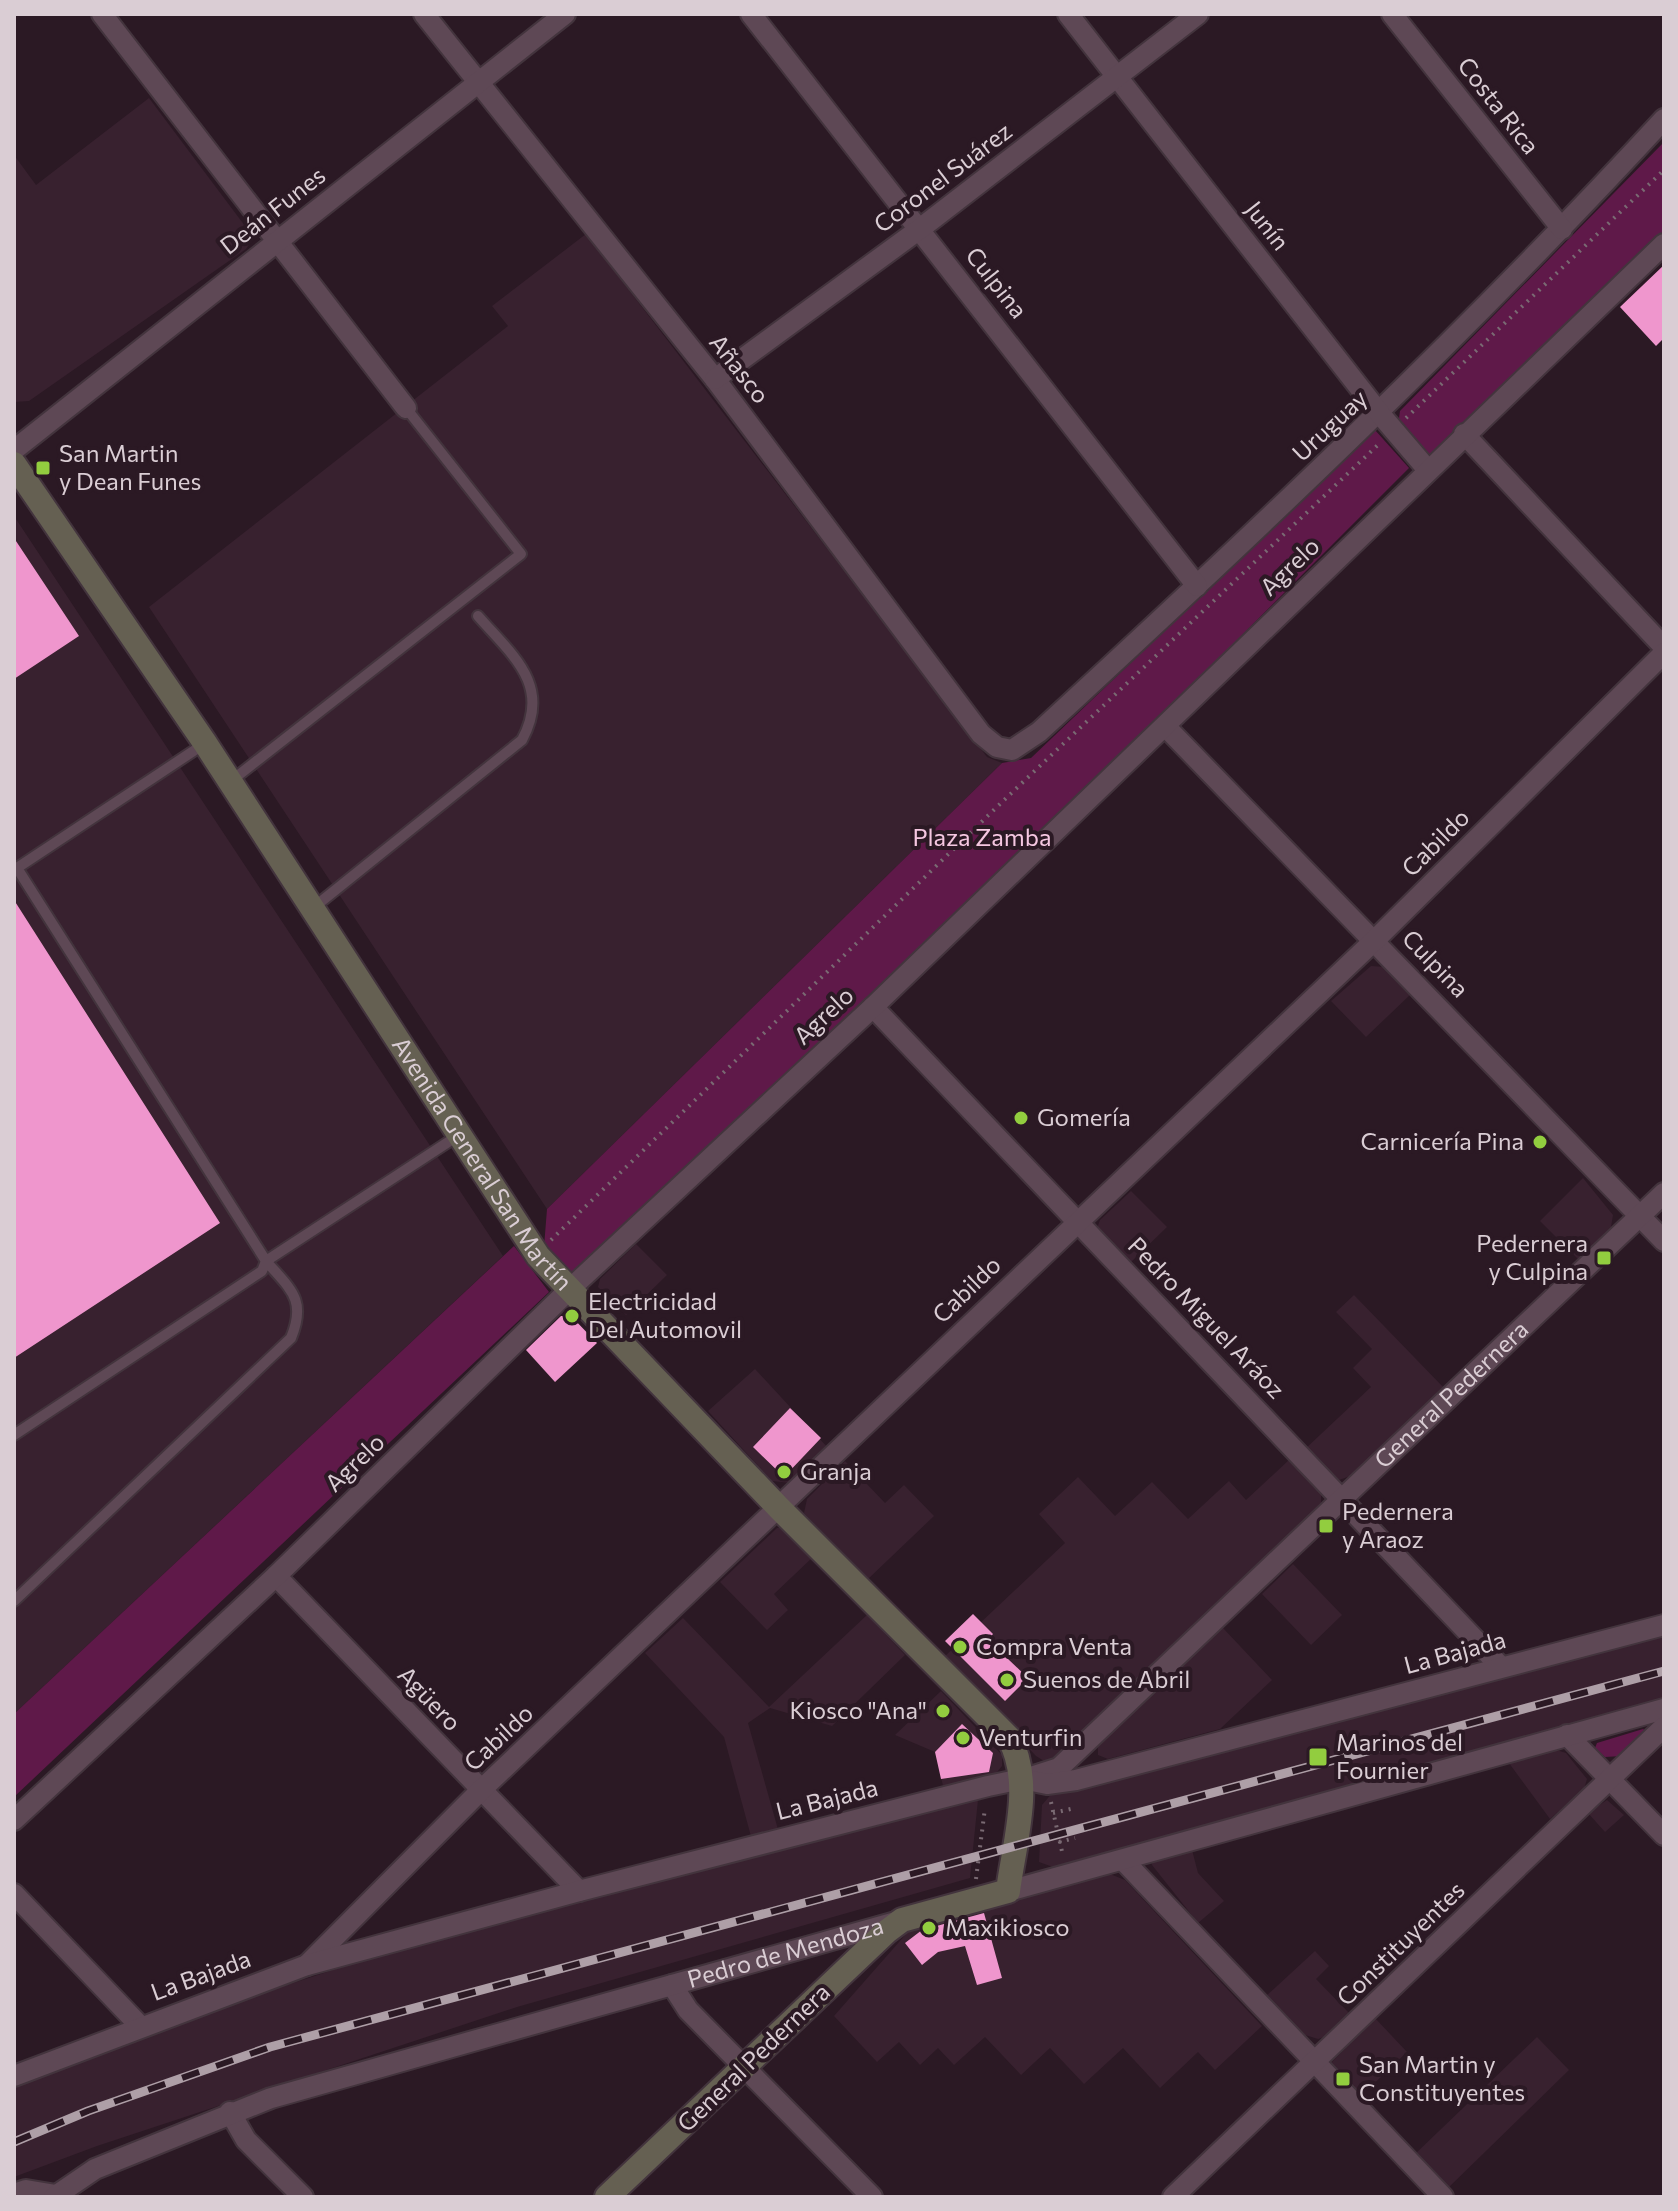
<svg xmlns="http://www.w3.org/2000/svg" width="1678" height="2211" viewBox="0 0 1678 2211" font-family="Commissioner,sans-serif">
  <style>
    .built { fill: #38212f }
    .green { fill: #5f1949 }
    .building { fill: #ef96cd }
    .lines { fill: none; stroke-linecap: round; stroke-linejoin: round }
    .lane-casing { stroke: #43343d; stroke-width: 14 }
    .street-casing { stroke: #43343d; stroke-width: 24 }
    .secondary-casing { stroke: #43343d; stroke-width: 28 }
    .path { stroke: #7a6a73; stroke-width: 4; stroke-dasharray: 2 6; stroke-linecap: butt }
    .lane { stroke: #5e4855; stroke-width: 10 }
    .street { stroke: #5e4855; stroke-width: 20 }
    .secondary { stroke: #656052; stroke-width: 24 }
    .rail-casing { stroke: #ae9fa7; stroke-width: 9 }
    .rail { stroke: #2b1924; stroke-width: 6; stroke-dasharray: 18; stroke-linecap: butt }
    .poi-dot { fill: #92cd3f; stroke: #2b1924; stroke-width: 3 }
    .labels { text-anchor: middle; stroke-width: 8; stroke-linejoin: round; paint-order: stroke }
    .street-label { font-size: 24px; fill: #dacdd4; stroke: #2b1924 }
    .poi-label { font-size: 24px; fill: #dacdd4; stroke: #2b1924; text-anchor: start }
    .park-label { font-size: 24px; fill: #f5c7e1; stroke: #2b1924 }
  </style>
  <rect width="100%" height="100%" fill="#2b1924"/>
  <path class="built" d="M 149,98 L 251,234 L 251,242 L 246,249 L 29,401 L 14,402 L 14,155 L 36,185 Z
    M 586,234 L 987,757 L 1002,763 L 547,1209 L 149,607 L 508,326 L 492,306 Z
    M 14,516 L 503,1256 L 14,1714 Z
    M 1371,966 L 1385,967 L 1411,994 L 1366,1037 L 1331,1001 Z
    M 1583,1178 L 1613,1215 L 1611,1227 L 1579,1260 L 1540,1221 Z
    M 1131,1191 L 1167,1227 L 1129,1264 L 1097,1228 L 1100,1220 Z
    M 636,1244 L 667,1275 L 626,1315 L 598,1287 L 600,1279 Z
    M 1354,1295 L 1444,1388 L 1353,1475 L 1339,1480 L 1330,1477 L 1304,1450 L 1371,1387 L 1353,1368 L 1372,1349 L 1336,1312 Z
    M 755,1369 L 829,1449 L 791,1483 L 772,1481 L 708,1411 Z
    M 1290,1459 L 1321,1493 L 1321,1505 L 1058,1760 L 1044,1761 L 1036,1756 L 943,1658 L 1065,1543 L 1039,1514 L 1078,1477 L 1115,1516 L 1152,1482 L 1188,1519 L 1229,1481 L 1246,1500 Z
    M 845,1461 L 885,1503 L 904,1485 L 934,1516 L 867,1580 L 804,1513 L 807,1499 Z
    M 777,1528 L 783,1528 L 813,1557 L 774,1594 L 788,1610 L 767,1630 L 720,1582 Z
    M 1293,1564 L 1342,1615 L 1311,1645 L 1262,1594 Z
    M 867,1615 L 905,1655 L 832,1726 L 770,1708 L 748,1723 L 779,1833 L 752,1840 L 724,1737 L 645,1653 L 683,1618 L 769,1707 Z
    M 1223,1628 L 1272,1680 L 1220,1729 L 1108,1759 L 1098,1755 L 1098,1744 Z
    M 1664,1633 L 1664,1706 L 1062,1866 L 1053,1867 L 1039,1862 L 1042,1805 L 1053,1792 Z
    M 941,1691 L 1002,1755 L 1002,1766 L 993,1777 L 944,1790 L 935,1752 L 895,1735 Z
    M 1547,1747 L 1566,1753 L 1587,1779 L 1584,1789 L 1550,1819 L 1506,1759 Z
    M 979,1790 L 970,1878 L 517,2007 L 97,2146 L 14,2177 L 14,2086 L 140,2033 L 425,1940 Z
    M 1607,1800 L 1624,1815 L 1605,1832 L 1588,1813 Z
    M 1191,1846 L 1198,1873 L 1224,1901 L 1198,1923 L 1152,1865 L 1153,1859 Z
    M 1105,1872 L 1125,1880 L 1262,2026 L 1215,2070 L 1198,2052 L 1160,2088 L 1123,2048 L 1084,2084 L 1050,2048 L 1021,2075 L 985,2037 L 954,2065 L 938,2048 L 920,2065 L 899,2042 L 877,2062 L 834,2016 L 914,1925 Z
    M 1315,1951 L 1329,1966 L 1316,1979 L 1350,2014 L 1327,2036 L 1318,2039 L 1302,2034 L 1265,1997 Z
    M 1375,2018 L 1407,2052 L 1359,2098 L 1330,2064 Z
    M 1537,2037 L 1569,2070 L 1447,2189 L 1414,2155 Z"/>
  <path class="green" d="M 1664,142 L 1664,232 L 1428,458 L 1398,425 L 1400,411 Z
    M 1375,430 L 1409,468 L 1052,825 L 576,1275 L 565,1272 L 544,1247 L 547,1209 L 1002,763 L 1031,758 Z
    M 514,1246 L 549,1292 L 14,1797 L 14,1714 Z
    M 1643,1729 L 1648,1732 L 1622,1756 L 1605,1757 L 1595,1748 L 1597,1743 Z"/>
  <path class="building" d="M 1664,265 L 1664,338 L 1656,346 L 1620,307 Z
    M 14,538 L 79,636 L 14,679 Z
    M 14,900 L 220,1223 L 14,1358 Z
    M 561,1316 L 571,1316 L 597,1343 L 555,1382 L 526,1350 Z
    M 790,1408 L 821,1438 L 784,1477 L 753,1447 Z
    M 973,1614 L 993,1634 L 988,1640 L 1028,1678 L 1005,1701 L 945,1641 Z
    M 962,1724 L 993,1753 L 989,1772 L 941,1779 L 935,1752 Z
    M 984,1913 L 1002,1978 L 977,1985 L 965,1946 L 938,1952 L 922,1965 L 905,1943 L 922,1930 Z"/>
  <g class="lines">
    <defs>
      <path id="lane" d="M 231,781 L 521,554 L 406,408
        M 14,870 L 204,744
        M 313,908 L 522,740 C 552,685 512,655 478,616
        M 14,1435 L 262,1271 L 266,1261 L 17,868
        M 14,1601 L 291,1338 C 307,1299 290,1289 266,1261 L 459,1135"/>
      <g id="street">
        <path d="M 102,14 L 406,408"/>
        <path d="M 424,14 L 715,379 L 981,734 L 997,747 L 1012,750 L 1039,732 C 1254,534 1466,334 1664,119"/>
        <path d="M 751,14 L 1197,586"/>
        <path d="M 1068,14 L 1380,414 L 1427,469"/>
        <path d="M 1392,14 L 1562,229"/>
        <path d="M 715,379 L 921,228 L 1198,14"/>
        <path d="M 1464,434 L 1664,647"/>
        <path d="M 14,450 L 565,14"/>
        <path d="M 1165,726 L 1664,1241"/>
        <path d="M 873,1007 L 1501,1667"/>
        <path d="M 276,1576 L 579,1891"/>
        <path d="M 1567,1735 L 1664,1835"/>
        <path id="s1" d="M 1034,1776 L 1059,1768 L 1664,1193"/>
        <path d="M 14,1820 L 276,1576 L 571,1288 L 873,1007 L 1664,244"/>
        <path d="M 1123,1860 L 1443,2197"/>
        <path d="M 1008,1891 L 1664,1709"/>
        <path d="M 14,1894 L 140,2026"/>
        <path d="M 307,1965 L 480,1791 L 1376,939 L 1664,653"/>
        <path d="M 672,1985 L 688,2010 L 872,2197"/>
        <path d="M 14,2076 L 307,1965 L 579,1891 L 988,1786 L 1022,1779 L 1047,1784 L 1076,1780 L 1664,1625"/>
        <path d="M 230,2112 L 246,2140 L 303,2197"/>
        <path d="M 14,2194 L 26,2190 L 56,2195"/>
        <path id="s2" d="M 54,2197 L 95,2169 L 271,2098 L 899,1921"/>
        <path d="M 1173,2197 L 1664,1727"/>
      </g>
      <g id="secondary">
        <path id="s3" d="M 14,464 L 205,743 L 538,1256 L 779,1508 L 1009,1738 C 1034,1782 1014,1843 1008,1891 L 902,1920 L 886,1932 L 607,2197"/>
      </g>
    </defs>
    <use href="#lane" class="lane-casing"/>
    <use href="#street" class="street-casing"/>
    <use href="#secondary" class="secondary-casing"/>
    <path class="path" d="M 1406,418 L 1664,170
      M 551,1240 L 1002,802 L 1381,442
      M 1051,1802 L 1063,1856
      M 1053,1813 L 1075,1808
      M 1059,1842 L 1075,1838
      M 976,1879 L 985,1808"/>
    <use href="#lane" class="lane"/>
    <use href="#street" class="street"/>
    <use href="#secondary" class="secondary"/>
    <defs>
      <path id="rail" d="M 14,2142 L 88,2111 L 270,2047 L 1664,1671"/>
    </defs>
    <use href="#rail" class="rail-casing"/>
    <use href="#rail" class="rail"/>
  </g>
  <g class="poi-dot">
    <rect x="35" y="460" width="16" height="16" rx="4"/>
    <circle cx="1021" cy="1118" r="8"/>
    <circle cx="1540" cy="1142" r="8"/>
    <rect x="1596" y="1250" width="16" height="16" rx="4"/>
    <circle cx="572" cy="1316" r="8"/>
    <circle cx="784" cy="1472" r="8"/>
    <rect x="1318" y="1518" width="16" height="16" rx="4"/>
    <circle cx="960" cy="1647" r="8"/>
    <circle cx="1007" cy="1680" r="8"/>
    <circle cx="943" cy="1711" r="8"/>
    <circle cx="963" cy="1738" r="8"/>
    <rect x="1308" y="1747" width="20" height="20" rx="4"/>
    <circle cx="929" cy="1928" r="8"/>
    <rect x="1335" y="2071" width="16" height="16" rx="4"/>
  </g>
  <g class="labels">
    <g class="street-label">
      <text transform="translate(1498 106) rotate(52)" y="8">Costa Rica</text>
      <text transform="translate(943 178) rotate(-37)" y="8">Coronel Suárez</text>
      <text transform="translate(273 211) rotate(-38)" y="8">Deán Funes</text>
      <text transform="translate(1267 226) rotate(52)" y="8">Junín</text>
      <text transform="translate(996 283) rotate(52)" y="8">Culpina</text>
      <text transform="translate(739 369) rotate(52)" y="8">Añasco</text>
      <text transform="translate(1330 426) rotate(-43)" y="8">Uruguay</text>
      <text transform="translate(1290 567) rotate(-44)" y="8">Agrelo</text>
      <text transform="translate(1436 843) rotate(-45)" y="8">Cabildo</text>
      <text transform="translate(1435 964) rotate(46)" y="8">Culpina</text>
      <text transform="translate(824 1016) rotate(-43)" y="8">Agrelo</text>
      <text dy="8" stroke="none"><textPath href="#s3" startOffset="842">Avenida General San Martín</textPath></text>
      <text transform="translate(967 1290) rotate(-44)" y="8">Cabildo</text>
      <text transform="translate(1206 1318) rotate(46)" y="8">Pedro Miguel Aráoz</text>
      <text dy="8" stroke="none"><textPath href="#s1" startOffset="568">General Pedernera</textPath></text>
      <text transform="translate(355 1463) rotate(-44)" y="8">Agrelo</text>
      <text transform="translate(1455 1653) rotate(-15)" y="8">La Bajada</text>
      <text transform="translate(429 1699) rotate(46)" y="8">Agüero</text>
      <text transform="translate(499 1738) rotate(-43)" y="8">Cabildo</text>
      <text transform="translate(827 1800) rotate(-14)" y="8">La Bajada</text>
      <text transform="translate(1401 1944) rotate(-44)" y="8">Constituyentes</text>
      <text dy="8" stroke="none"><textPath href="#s2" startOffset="774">Pedro de Mendoza</textPath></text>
      <text transform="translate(201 1976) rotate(-20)" y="8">La Bajada</text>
      <text transform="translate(754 2058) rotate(-44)" y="8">General Pedernera</text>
    </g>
    <g class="poi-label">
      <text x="59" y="462">San Martin<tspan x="59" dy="28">y Dean Funes</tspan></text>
      <text x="1037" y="1126">Gomería</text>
      <text x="1524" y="1150" text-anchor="end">Carnicería Pina</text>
      <text x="1588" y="1252" text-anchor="end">Pedernera<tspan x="1588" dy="28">y Culpina</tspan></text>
      <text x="588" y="1310">Electricidad<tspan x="588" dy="28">Del Automovil</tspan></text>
      <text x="800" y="1480">Granja</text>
      <text x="1342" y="1520">Pedernera<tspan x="1342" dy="28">y Araoz</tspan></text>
      <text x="976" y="1655">Compra Venta</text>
      <text x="1023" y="1688">Suenos de Abril</text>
      <text x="927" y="1719" text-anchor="end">Kiosco "Ana"</text>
      <text x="979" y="1746">Venturfin</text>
      <text x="1336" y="1751">Marinos del<tspan x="1336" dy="28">Fournier</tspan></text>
      <text x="945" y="1936">Maxikiosco</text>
      <text x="1359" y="2073">San Martin y<tspan x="1359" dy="28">Constituyentes</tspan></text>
    </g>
    <g class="park-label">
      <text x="982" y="846">Plaza Zamba</text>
    </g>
  </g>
  <rect width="1678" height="2211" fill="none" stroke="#dacdd4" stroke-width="32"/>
</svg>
